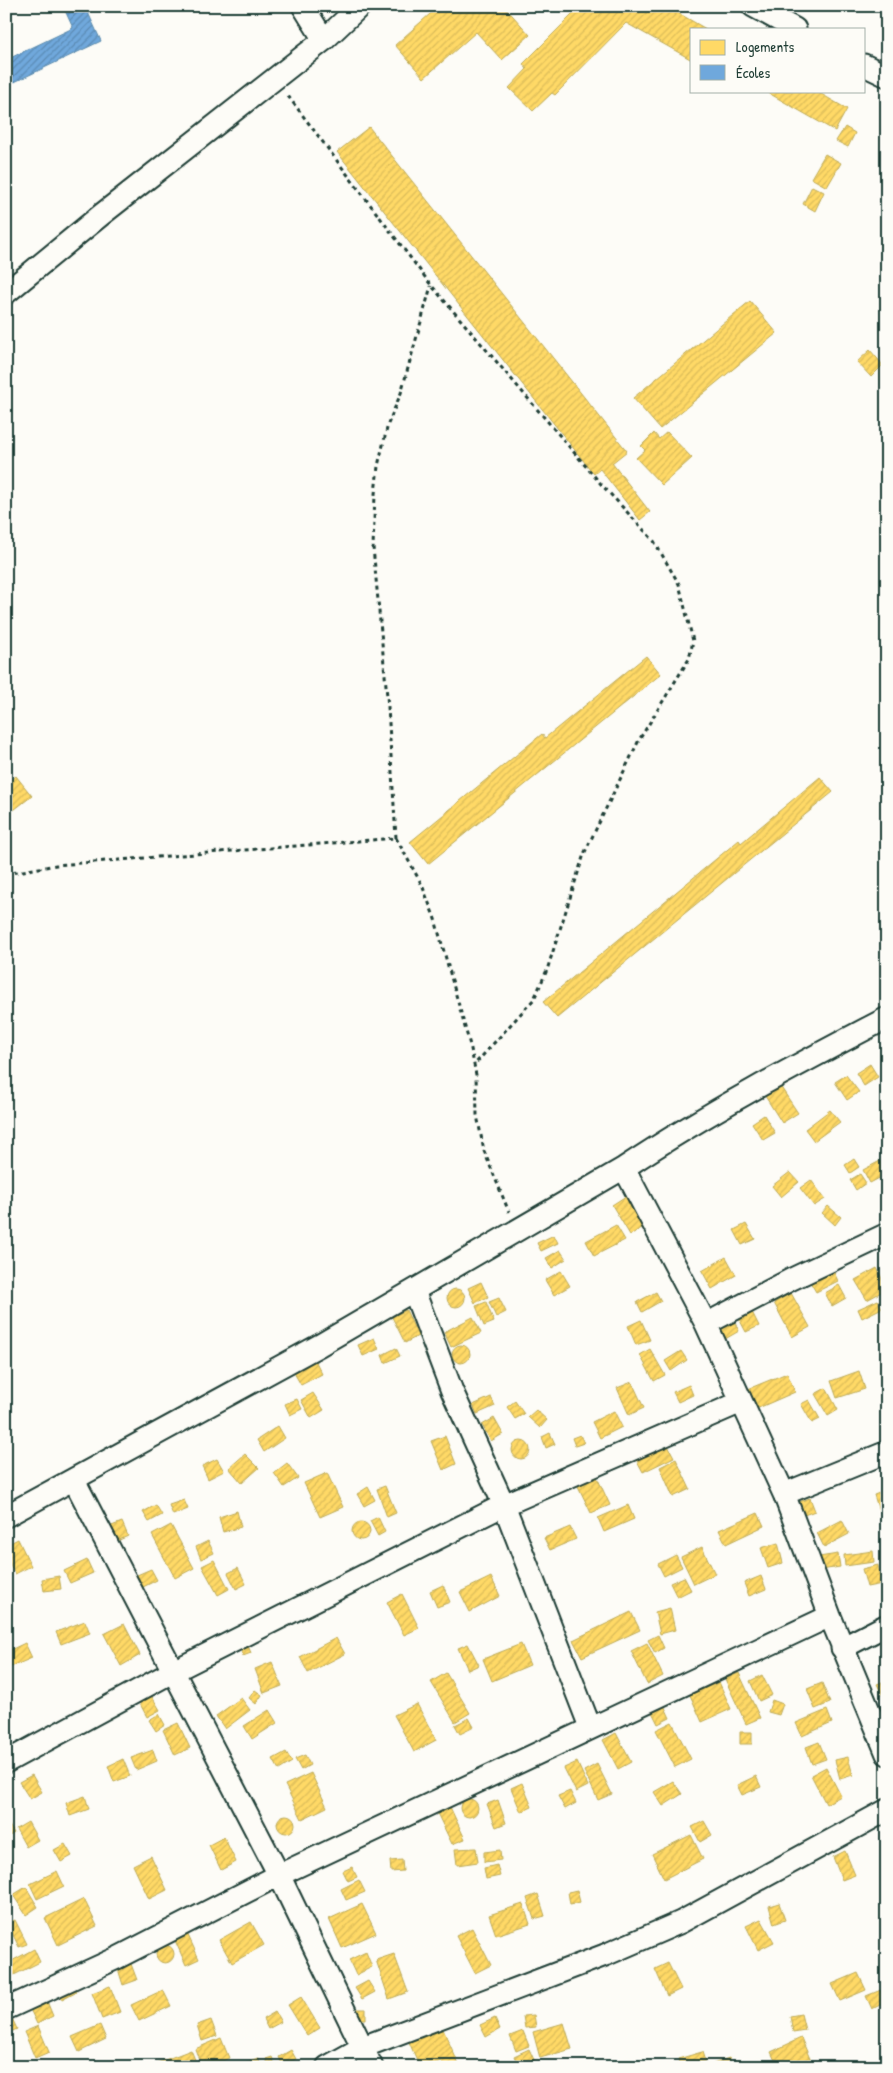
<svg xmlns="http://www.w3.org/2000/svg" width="893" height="2073" viewBox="0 0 893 2073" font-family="'Patrick Hand',sans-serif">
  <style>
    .homes { fill: url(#homes-hatch); stroke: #bcaa57 }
    .schools { fill: url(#schools-hatch); stroke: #5788aa }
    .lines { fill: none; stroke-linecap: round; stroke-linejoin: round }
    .minor-casing { stroke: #1f3d34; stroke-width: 25 }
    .path { stroke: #1f3d34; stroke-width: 3; stroke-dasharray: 4 4; stroke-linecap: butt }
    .minor { stroke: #fdfcf7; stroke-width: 21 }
  </style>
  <defs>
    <pattern id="homes-hatch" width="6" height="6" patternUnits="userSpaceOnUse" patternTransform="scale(1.25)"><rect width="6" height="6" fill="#ffd966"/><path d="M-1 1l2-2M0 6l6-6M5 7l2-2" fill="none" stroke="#dabb59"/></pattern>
    <pattern id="schools-hatch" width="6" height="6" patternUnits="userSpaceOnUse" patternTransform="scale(1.25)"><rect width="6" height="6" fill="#6fa8dc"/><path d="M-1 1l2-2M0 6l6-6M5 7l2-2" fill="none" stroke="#5b8ab3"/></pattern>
  </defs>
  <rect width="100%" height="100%" fill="#fdfcf7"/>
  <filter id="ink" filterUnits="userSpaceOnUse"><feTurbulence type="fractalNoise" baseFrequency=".02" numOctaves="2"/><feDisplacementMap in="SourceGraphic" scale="10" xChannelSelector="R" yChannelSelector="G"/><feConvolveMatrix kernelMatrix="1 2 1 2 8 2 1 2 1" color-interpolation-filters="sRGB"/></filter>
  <g filter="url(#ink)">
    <path class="homes" d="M 439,6 L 504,6 L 530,35 L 502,60 L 476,32 L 424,78 L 395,45 Z
      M 581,6 L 666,6 L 706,29 L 692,29 L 692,60 L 626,23 L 555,95 L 552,93 L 533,111 L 509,88 L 527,69 L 523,64 Z
      M 765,91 L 816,91 L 847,109 L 835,131 Z
      M 369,127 L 627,451 L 612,463 L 650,512 L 640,520 L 600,469 L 594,474 L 337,152 Z
      M 845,127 L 855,133 L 848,147 L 836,141 Z
      M 825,154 L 841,163 L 827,187 L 811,178 Z
      M 812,186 L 824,192 L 815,211 L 803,204 Z
      M 750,301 L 777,333 L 660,429 L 633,398 Z
      M 870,350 L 883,365 L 871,377 L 857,362 Z
      M 667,432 L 692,458 L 662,485 L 636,458 L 645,450 L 641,446 L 654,433 L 659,439 Z
      M 646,656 L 661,674 L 428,864 L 410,842 L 542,734 L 545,738 Z
      M 16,776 L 32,796 L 6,816 L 6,784 Z
      M 820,777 L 833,792 L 557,1018 L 543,1002 L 739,840 L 741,843 Z
      M 870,1064 L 878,1077 L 864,1086 L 856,1073 Z
      M 846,1075 L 859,1092 L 847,1100 L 835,1082 Z
      M 780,1086 L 798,1113 L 782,1123 L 765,1096 Z
      M 830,1110 L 840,1122 L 814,1141 L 805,1129 Z
      M 764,1115 L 775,1133 L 763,1140 L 752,1123 Z
      M 854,1159 L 859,1167 L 850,1173 L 845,1165 Z
      M 880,1161 L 887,1174 L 870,1183 L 863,1170 Z
      M 790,1172 L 799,1182 L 781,1197 L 772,1186 Z
      M 860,1174 L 866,1183 L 856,1190 L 850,1180 Z
      M 811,1180 L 825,1199 L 814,1206 L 800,1188 Z
      M 629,1194 L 647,1225 L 630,1235 L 612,1205 Z
      M 828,1206 L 841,1217 L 835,1225 L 822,1213 Z
      M 746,1224 L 755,1239 L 742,1245 L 734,1230 Z
      M 616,1225 L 625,1240 L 594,1256 L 586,1241 Z
      M 554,1235 L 558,1243 L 541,1251 L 537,1243 Z
      M 560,1250 L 566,1259 L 552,1268 L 546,1258 Z
      M 726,1257 L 736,1275 L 712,1289 L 702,1271 Z
      M 832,1268 L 838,1281 L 816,1292 L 809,1280 Z
      M 877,1268 L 887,1289 L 867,1300 L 855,1280 Z
      M 561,1271 L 570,1286 L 554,1295 L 545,1280 Z
      M 481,1282 L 488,1297 L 475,1303 L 468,1288 Z
      M 839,1285 L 846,1298 L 832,1306 L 825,1293 Z
      M447 1298a9 9 0 1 1 18 0a9 9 0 1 1-18 0Z
      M 656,1292 L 661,1301 L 642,1312 L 637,1302 Z
      M 791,1293 L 810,1327 L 792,1337 L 774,1303 Z
      M 499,1298 L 506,1312 L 496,1317 L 489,1302 Z
      M 878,1300 L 882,1308 L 862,1318 L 858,1309 Z
      M 486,1302 L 494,1322 L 484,1326 L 476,1306 Z
      M 750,1308 L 759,1326 L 746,1332 L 737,1315 Z
      M 406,1310 L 418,1336 L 405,1343 L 392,1317 Z
      M 473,1317 L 481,1333 L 451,1347 L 444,1332 Z
      M 732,1317 L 739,1331 L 720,1342 L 712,1327 Z
      M 641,1320 L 650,1340 L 636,1345 L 628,1326 Z
      M 374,1338 L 379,1349 L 363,1356 L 358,1345 Z
      M452 1354a9 9 0 1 1 18 0a9 9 0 1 1-18 0Z
      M 396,1348 L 400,1356 L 385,1363 L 382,1355 Z
      M 650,1349 L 665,1375 L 654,1381 L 640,1355 Z
      M 681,1351 L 687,1360 L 671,1371 L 665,1361 Z
      M 315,1360 L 322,1374 L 301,1385 L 293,1371 Z
      M 859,1371 L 865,1389 L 837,1398 L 831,1381 Z
      M 787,1373 L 795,1392 L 756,1409 L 748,1389 Z
      M 632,1382 L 644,1408 L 629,1415 L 617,1388 Z
      M 689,1385 L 693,1395 L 678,1402 L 673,1392 Z
      M 826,1388 L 838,1410 L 828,1416 L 815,1394 Z
      M 313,1393 L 324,1410 L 311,1418 L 301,1400 Z
      M 491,1397 L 495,1406 L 477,1414 L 473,1405 Z
      M 297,1399 L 302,1409 L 290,1415 L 285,1404 Z
      M 809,1400 L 820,1419 L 812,1423 L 801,1404 Z
      M 515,1401 L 524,1414 L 515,1419 L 507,1407 Z
      M 536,1410 L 547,1420 L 540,1428 L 528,1417 Z
      M 614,1411 L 622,1427 L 600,1438 L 592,1422 Z
      M 494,1418 L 503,1434 L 491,1441 L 482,1425 Z
      M 278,1426 L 285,1438 L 264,1452 L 257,1440 Z
      M 550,1433 L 555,1444 L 546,1448 L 542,1437 Z
      M 580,1435 L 584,1443 L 575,1446 L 572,1438 Z
      M 445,1436 L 456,1464 L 443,1470 L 431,1441 Z
      M512 1450a9 9 0 1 1 18 0a9 9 0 1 1-18 0Z
      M 666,1442 L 674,1457 L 643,1472 L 635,1457 Z
      M 245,1454 L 259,1468 L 242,1483 L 229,1468 Z
      M 217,1459 L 224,1471 L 208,1479 L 202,1466 Z
      M 676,1459 L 690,1489 L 673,1497 L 660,1467 Z
      M 287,1463 L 298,1478 L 284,1487 L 274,1473 Z
      M 327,1473 L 343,1507 L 320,1517 L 304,1483 Z
      M 596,1475 L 610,1505 L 591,1513 L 577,1484 Z
      M 385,1486 L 396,1513 L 387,1517 L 377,1489 Z
      M 368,1487 L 375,1500 L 364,1506 L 357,1494 Z
      M 887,1490 L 887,1509 L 879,1511 L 874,1495 Z
      M 810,1498 L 815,1511 L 804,1515 L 799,1502 Z
      M 184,1500 L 188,1509 L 173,1515 L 169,1505 Z
      M 156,1505 L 162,1515 L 149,1522 L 143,1512 Z
      M 628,1505 L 634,1519 L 604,1532 L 598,1518 Z
      M 237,1511 L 241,1527 L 223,1532 L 219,1517 Z
      M 758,1513 L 764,1526 L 726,1544 L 719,1530 Z
      M 378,1517 L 385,1532 L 378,1536 L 370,1521 Z
      M 842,1520 L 849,1534 L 824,1547 L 817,1533 Z
      M 122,1522 L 128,1536 L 115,1542 L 109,1527 Z
      M352 1531a9 9 0 1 1 18 0a9 9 0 1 1-18 0Z
      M 171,1525 L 194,1568 L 175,1578 L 152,1535 Z
      M 570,1527 L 576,1539 L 550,1550 L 544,1538 Z
      M 18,1539 L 31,1566 L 15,1574 L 6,1557 L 6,1545 Z
      M 208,1541 L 214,1553 L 201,1559 L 196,1547 Z
      M 778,1543 L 783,1563 L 768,1568 L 761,1548 Z
      M 702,1547 L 715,1574 L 694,1584 L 681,1557 Z
      M 873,1551 L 874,1562 L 845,1566 L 844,1555 Z
      M 838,1554 L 840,1567 L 821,1570 L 819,1557 Z
      M 676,1555 L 682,1567 L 664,1576 L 658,1564 Z
      M 87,1560 L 93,1573 L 70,1583 L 64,1571 Z
      M 214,1560 L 229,1589 L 218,1595 L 202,1566 Z
      M 878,1565 L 882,1584 L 867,1587 L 862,1569 Z
      M 238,1568 L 246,1584 L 236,1589 L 228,1573 Z
      M 151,1569 L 157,1580 L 143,1587 L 137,1575 Z
      M 59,1576 L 61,1589 L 44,1591 L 42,1579 Z
      M 761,1576 L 766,1589 L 749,1596 L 744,1583 Z
      M 491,1577 L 500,1596 L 470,1612 L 460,1592 Z
      M 684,1577 L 691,1590 L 677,1597 L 670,1583 Z
      M 443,1585 L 450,1602 L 437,1607 L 430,1591 Z
      M 402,1594 L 419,1628 L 404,1635 L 387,1602 Z
      M 670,1608 L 675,1630 L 660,1634 L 655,1612 Z
      M 631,1612 L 640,1630 L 582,1657 L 573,1640 Z
      M 85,1621 L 90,1633 L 61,1644 L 56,1632 Z
      M 124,1624 L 140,1655 L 121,1666 L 104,1634 Z
      M 658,1635 L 664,1648 L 655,1653 L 648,1640 Z
      M 336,1638 L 345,1654 L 308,1673 L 300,1657 Z
      M 25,1643 L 32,1658 L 6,1669 L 6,1652 Z
      M 247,1643 L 251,1653 L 243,1656 L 240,1646 Z
      M 647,1643 L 663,1676 L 647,1684 L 631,1651 Z
      M 468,1644 L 479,1665 L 468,1670 L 458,1648 Z
      M 521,1644 L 530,1665 L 492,1681 L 483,1659 Z
      M 272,1662 L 282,1686 L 264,1693 L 255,1669 Z
      M 446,1673 L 470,1713 L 455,1722 L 431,1682 Z
      M 739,1673 L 760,1718 L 746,1724 L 725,1679 Z
      M 762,1675 L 772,1695 L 759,1701 L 750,1681 Z
      M 887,1680 L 887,1695 L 883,1696 L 877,1684 Z
      M 719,1682 L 731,1709 L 702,1722 L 690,1695 Z
      M 822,1683 L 830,1703 L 815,1709 L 807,1689 Z
      M 255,1690 L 262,1695 L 256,1704 L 249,1698 Z
      M 151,1695 L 160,1710 L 147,1717 L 139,1702 Z
      M 241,1698 L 250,1710 L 225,1729 L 216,1716 Z
      M 772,1700 L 783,1704 L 779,1715 L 768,1712 Z
      M 663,1703 L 670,1718 L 658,1724 L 650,1708 Z
      M 417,1704 L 436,1740 L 414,1752 L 394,1715 Z
      M 269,1710 L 277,1723 L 252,1739 L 244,1726 Z
      M 827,1710 L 832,1723 L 802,1736 L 796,1723 Z
      M 159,1714 L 165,1725 L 156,1731 L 149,1720 Z
      M 469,1718 L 474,1727 L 460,1734 L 455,1725 Z
      M 672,1722 L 691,1759 L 675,1767 L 656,1730 Z
      M 178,1723 L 190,1748 L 175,1755 L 163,1730 Z
      M 740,1732 L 752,1732 L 752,1744 L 740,1744 Z
      M 616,1733 L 631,1762 L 618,1769 L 603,1740 Z
      M 819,1742 L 826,1759 L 812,1764 L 806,1747 Z
      M 153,1750 L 157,1761 L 136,1770 L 131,1758 Z
      M 286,1752 L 292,1762 L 279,1770 L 273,1759 Z
      M 305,1755 L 310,1765 L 301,1770 L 295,1759 Z
      M 848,1757 L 853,1775 L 840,1779 L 835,1760 Z
      M 123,1759 L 130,1776 L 114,1782 L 108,1766 Z
      M 577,1762 L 588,1786 L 576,1792 L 564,1768 Z
      M 597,1764 L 612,1794 L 598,1800 L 584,1771 Z
      M 826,1767 L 841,1796 L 826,1804 L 811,1775 Z
      M 311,1773 L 327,1807 L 302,1819 L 285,1785 Z
      M 32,1775 L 42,1792 L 30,1799 L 19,1782 Z
      M 756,1776 L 761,1787 L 742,1795 L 737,1785 Z
      M 673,1781 L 682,1794 L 663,1806 L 654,1792 Z
      M 522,1783 L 532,1807 L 521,1812 L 511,1788 Z
      M 570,1791 L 576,1803 L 565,1809 L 558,1796 Z
      M 85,1796 L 89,1809 L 70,1816 L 66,1803 Z
      M460 1808a9 9 0 1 1 18 0a9 9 0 1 1-18 0Z
      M 498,1800 L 506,1823 L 496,1827 L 487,1804 Z
      M 450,1807 L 465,1839 L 452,1844 L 437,1813 Z
      M277 1824a9 9 0 1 1 18 0a9 9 0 1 1-18 0Z
      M 704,1821 L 712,1835 L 700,1842 L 692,1827 Z
      M 7,1822 L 14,1833 L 7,1838 L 6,1838 Z
      M 28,1822 L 38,1840 L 26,1847 L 16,1829 Z
      M 691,1835 L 703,1859 L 664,1879 L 652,1854 Z
      M 224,1837 L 236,1862 L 221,1870 L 209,1845 Z
      M 65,1844 L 72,1856 L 61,1862 L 54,1850 Z
      M 476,1848 L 478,1862 L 457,1865 L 455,1849 Z
      M 500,1850 L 501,1860 L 484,1862 L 484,1852 Z
      M 845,1851 L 855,1875 L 842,1880 L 833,1857 Z
      M 151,1856 L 167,1890 L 149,1899 L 133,1865 Z
      M 402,1860 L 403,1871 L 391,1872 L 390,1861 Z
      M 497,1865 L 500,1876 L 486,1879 L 484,1868 Z
      M 352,1867 L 357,1877 L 348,1881 L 343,1871 Z
      M 57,1871 L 64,1886 L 37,1899 L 30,1884 Z
      M 359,1880 L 365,1892 L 346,1900 L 341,1889 Z
      M 26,1887 L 38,1907 L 26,1915 L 13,1895 Z
      M 577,1890 L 580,1902 L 570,1904 L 568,1892 Z
      M 538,1894 L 545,1916 L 534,1919 L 527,1898 Z
      M 84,1899 L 97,1926 L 58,1945 L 45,1918 Z
      M 779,1903 L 785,1920 L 774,1924 L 769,1906 Z
      M 362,1904 L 376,1933 L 342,1948 L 329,1919 Z
      M 523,1904 L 530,1924 L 496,1935 L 489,1915 Z
      M 761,1919 L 774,1942 L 758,1950 L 746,1926 Z
      M 15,1920 L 27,1944 L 19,1947 L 7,1923 Z
      M 251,1922 L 264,1945 L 232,1963 L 219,1940 Z
      M 472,1928 L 491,1965 L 475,1973 L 456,1936 Z
      M 186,1931 L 199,1959 L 186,1965 L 173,1936 Z
      M156 1954a9 9 0 1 1 18 0a9 9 0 1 1-18 0Z
      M 34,1949 L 40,1962 L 6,1979 L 6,1964 Z
      M 366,1952 L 372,1967 L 356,1975 L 349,1960 Z
      M 394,1954 L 408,1992 L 389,1999 L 376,1960 Z
      M 668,1963 L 681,1989 L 667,1996 L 655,1969 Z
      M 131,1964 L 137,1980 L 123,1985 L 118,1969 Z
      M 858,1973 L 866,1990 L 840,2001 L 832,1984 Z
      M 368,1981 L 375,1992 L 362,1999 L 355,1988 Z
      M 71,1982 L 77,1991 L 62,1999 L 57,1989 Z
      M 110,1986 L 120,2012 L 102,2019 L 92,1993 Z
      M 163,1990 L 171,2006 L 139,2021 L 131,2005 Z
      M 881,1990 L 886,2002 L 872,2009 L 866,1996 Z
      M 301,1997 L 320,2028 L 307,2036 L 288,2005 Z
      M 46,1999 L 53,2016 L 37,2024 L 29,2007 Z
      M 350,2009 L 366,2009 L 366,2019 L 351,2019 Z
      M 275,2012 L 281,2022 L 268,2029 L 263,2019 Z
      M 10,2014 L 17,2029 L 6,2034 L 6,2015 Z
      M 801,2014 L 805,2030 L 793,2032 L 790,2016 Z
      M 534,2015 L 536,2027 L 525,2028 L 523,2016 Z
      M 495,2018 L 500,2029 L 486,2037 L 480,2025 Z
      M 211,2020 L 217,2036 L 202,2041 L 197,2025 Z
      M 564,2023 L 572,2049 L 540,2058 L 533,2032 Z
      M 100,2025 L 106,2039 L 79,2052 L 72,2037 Z
      M 38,2026 L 49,2052 L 35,2058 L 24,2032 Z
      M 442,2027 L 460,2067 L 443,2067 L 441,2061 L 428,2067 L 420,2067 L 409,2042 Z
      M 523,2031 L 529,2046 L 516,2051 L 510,2036 Z
      M 221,2038 L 229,2058 L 210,2067 L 202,2067 L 195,2049 Z
      M 801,2038 L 811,2061 L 798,2067 L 778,2067 L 771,2052 Z
      M 529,2049 L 535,2062 L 525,2067 L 519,2067 L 514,2056 Z
      M 191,2050 L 198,2067 L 158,2067 L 157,2063 Z
      M 291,2050 L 296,2059 L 283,2066 L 279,2057 Z
      M 702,2052 L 705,2061 L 680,2067 L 678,2059 Z
      M 272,2057 L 276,2067 L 269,2067 L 266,2059 Z
      M 258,2058 L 262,2067 L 249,2067 L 247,2062 Z
      M 729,2058 L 732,2067 L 714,2067 L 713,2064 Z"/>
    <path class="schools" d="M 63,6 L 85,6 L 101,41 L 6,86 L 6,60 L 73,28 Z"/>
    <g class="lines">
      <defs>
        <path id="minor" d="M 303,6 L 324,40
          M 753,6 L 795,29
          M 864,65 L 887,76
          M 6,293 L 101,215 L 324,40 L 360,6
          M 624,1168 L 706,1324 L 784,1494 L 830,1616 L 887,1754
          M 414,1291 L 452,1391 L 504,1505 L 590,1727
          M 706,1324 L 792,1279 L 887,1234
          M 74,1480 L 279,1875 L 372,2067
          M 784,1494 L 887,1452
          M 6,1516 L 320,1345 L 624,1168 C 708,1112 797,1065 887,1018
          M 842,1648 L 887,1625
          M 6,1762 L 174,1671 L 504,1505 L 741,1402
          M 6,2009 L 117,1958 L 279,1875 L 830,1616
          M 327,2067 L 363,2047 L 605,1955 L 681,1922 L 887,1810"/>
      </defs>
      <use href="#minor" class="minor-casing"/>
      <path class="path" d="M 288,96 L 431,285 L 601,484 L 654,541 L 679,584 L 693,641 L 689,659 L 639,740 L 584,854 L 547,970 L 534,999 L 474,1065
        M 396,838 L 422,885 L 435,919 L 471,1049 L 476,1075 L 477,1115 L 484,1151 L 509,1212
        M 6,874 L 56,865 L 396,838 L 388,707 L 373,547 L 375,494 L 378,466 L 388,424 L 401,393 L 431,286"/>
      <use href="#minor" class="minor"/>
    </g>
  </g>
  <rect width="893" height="2073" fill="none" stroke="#fdfcf7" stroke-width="25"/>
  <rect x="12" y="12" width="868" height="2048" fill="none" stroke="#1f3d34" stroke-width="2" filter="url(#ink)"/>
  <rect x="690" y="28" width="175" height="65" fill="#fdfcf7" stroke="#a4b0a9"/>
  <rect x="700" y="40" width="25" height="15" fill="#ffd966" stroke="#a4b0a9"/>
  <text x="736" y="52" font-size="15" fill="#1f3d34">Logements</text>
  <rect x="700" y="65" width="25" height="15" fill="#6fa8dc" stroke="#a4b0a9"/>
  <text x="736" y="78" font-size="15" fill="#1f3d34">Écoles</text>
</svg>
